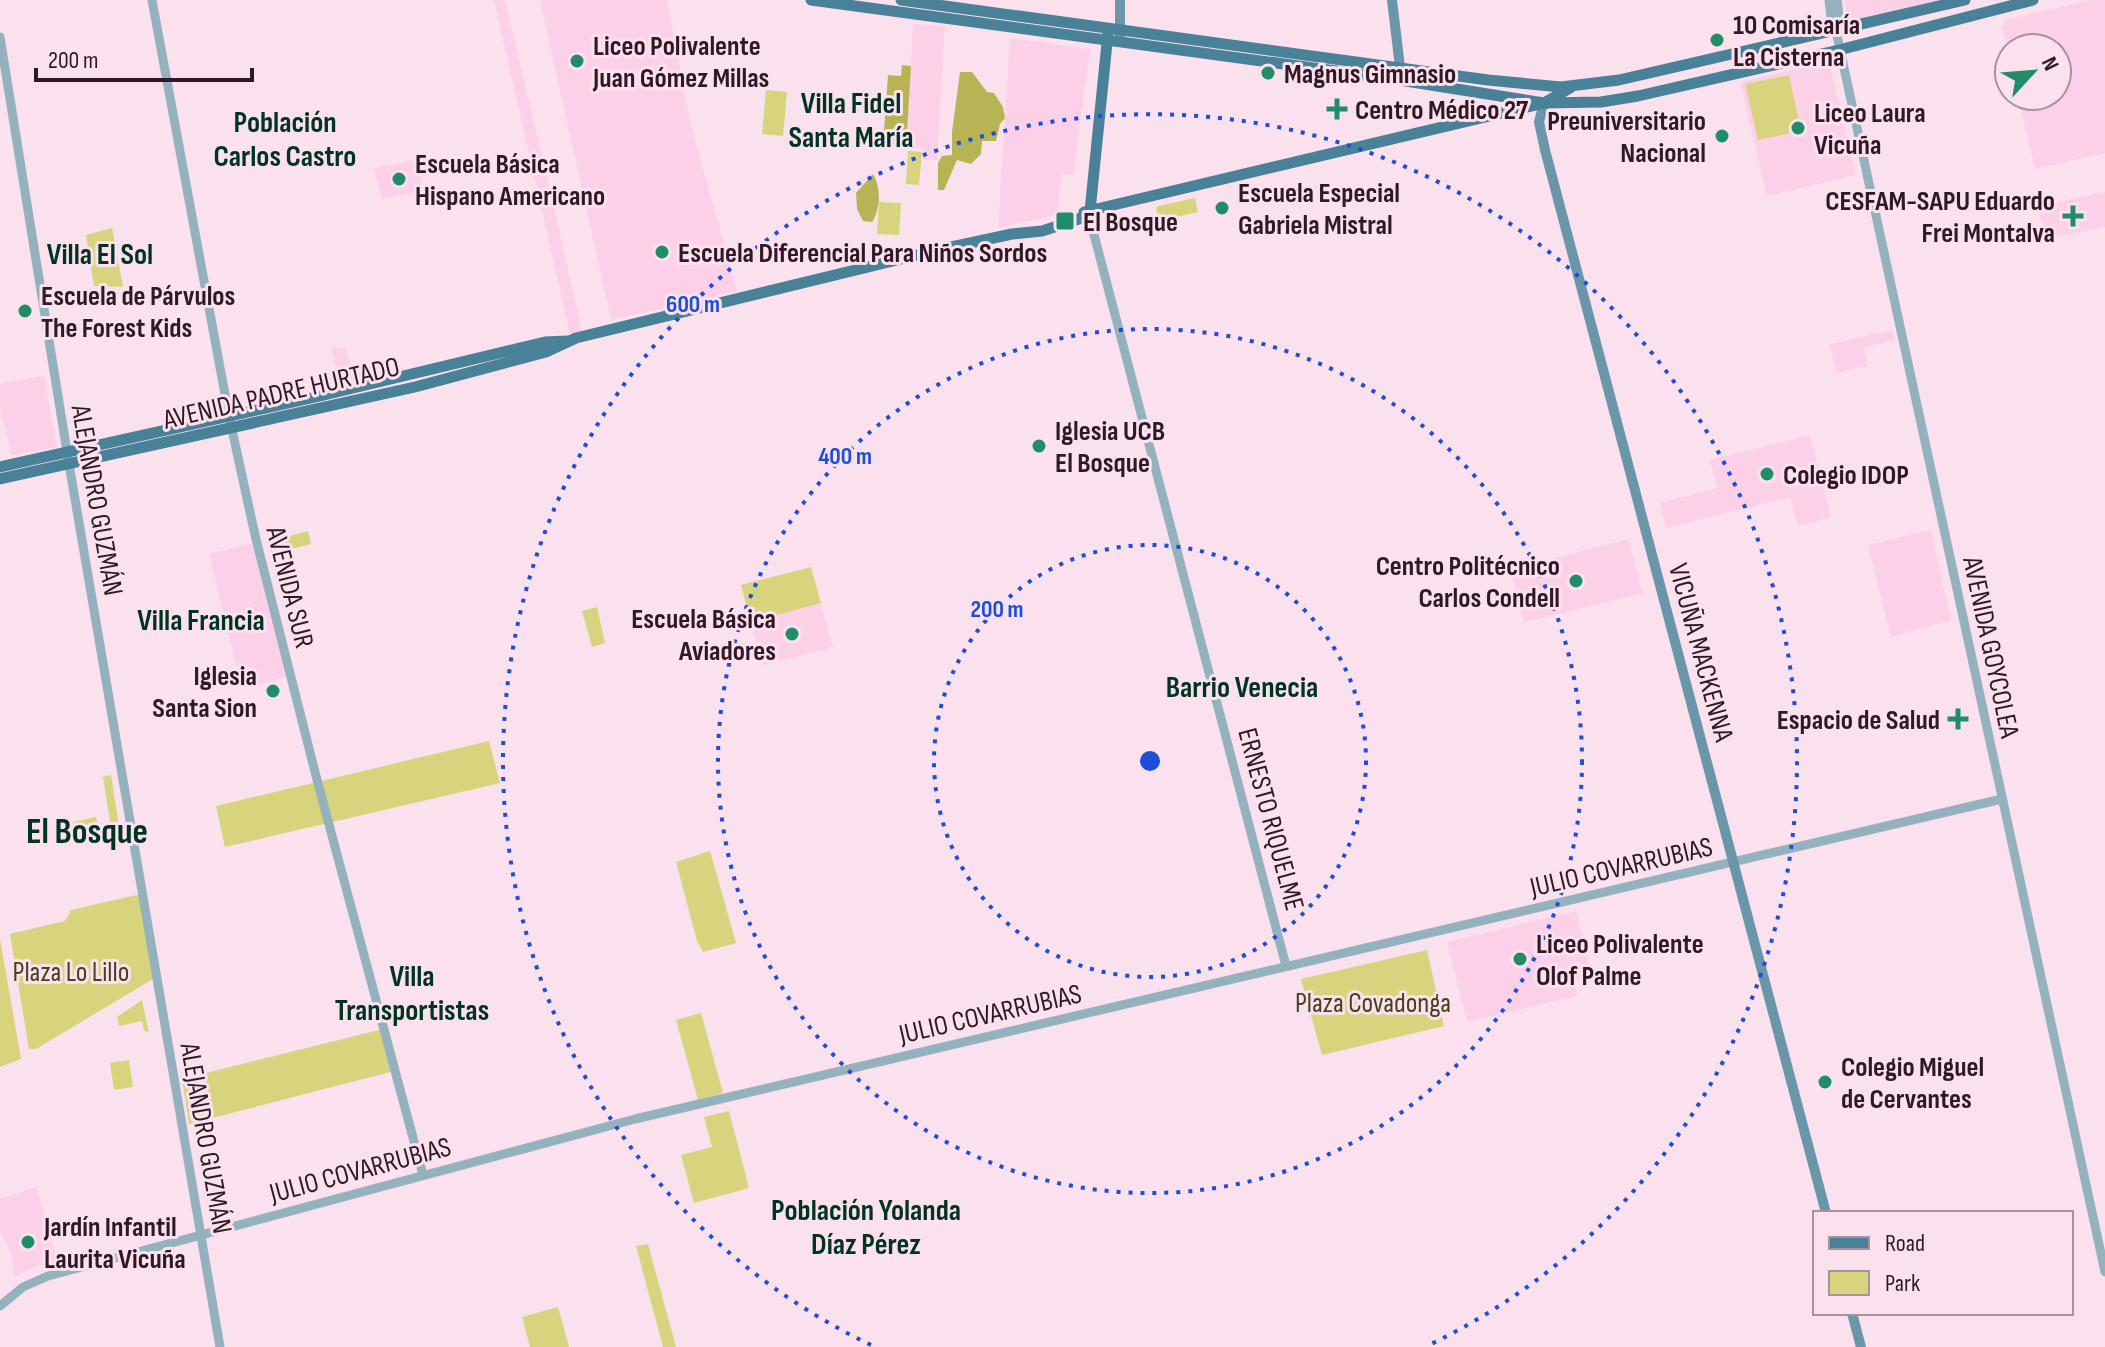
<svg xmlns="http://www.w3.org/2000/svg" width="2105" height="1347" viewBox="0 0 2105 1347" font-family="'Sofia Sans Condensed',sans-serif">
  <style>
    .built { fill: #fcd1e7 }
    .green { fill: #d7d47d }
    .forest { fill: #b8b456 }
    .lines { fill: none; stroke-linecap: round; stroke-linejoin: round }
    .tertiary { stroke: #94b1be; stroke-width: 9 }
    .secondary { stroke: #6a96a9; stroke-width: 10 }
    .primary { stroke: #498199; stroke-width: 11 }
    .ring { fill: none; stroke: #1d4ed8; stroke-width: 4; stroke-dasharray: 4 8 }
    .poi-dot { fill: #208c6a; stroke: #fbe1ee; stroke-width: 3 }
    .labels { text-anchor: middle; stroke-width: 6; stroke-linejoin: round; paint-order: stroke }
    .poi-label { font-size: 28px; font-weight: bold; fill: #301925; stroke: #fbe1ee; text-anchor: start }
    .street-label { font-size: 28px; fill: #301925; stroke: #fbe1ee }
    .park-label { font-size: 28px; fill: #44431b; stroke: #fbe1ee }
    .neighbourhood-label { font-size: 30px; font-weight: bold; fill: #003323; stroke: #fbe1ee }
    .district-label { font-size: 36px; font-weight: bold; fill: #003323; stroke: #fbe1ee }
    .centre { fill: #1d4ed8; stroke: #fbe1ee; stroke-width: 4 }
    .ring-label { font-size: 24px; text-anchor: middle; font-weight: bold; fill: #1d4ed8; stroke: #fbe1ee; stroke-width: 6; stroke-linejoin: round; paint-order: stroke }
  </style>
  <rect width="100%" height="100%" fill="#fbe1ee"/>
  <path class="built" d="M 494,0 L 505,0 L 542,156 L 582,331 L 570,334 Z
    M 540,0 L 667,0 L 690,121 L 737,291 L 611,320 Z
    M 1845,0 L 1938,0 L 1848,23 Z
    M 2089,0 L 2105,0 L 2105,153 L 2035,169 L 2018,96 L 2057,96 L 2057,48 L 2009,48 L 2009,57 L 2002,27 L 2006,20 Z
    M 913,24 L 945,26 L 937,160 L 923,160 L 924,148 L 906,147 Z
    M 1010,38 L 1090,49 L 1073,175 L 1062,175 L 1057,215 L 998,228 Z
    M 1829,61 L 1856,175 L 1767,196 L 1740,82 Z
    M 417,160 L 423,190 L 382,199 L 374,168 Z
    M 2105,192 L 2105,227 L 2045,239 L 2038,206 Z
    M 1893,330 L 1895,340 L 1864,347 L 1868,366 L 1836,373 L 1830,344 Z
    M 331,348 L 346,348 L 355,387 L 342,390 Z
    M 44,376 L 57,447 L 12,455 L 0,409 L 0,383 Z
    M 1810,435 L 1831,517 L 1798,526 L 1790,497 L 1666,528 L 1660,503 L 1717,488 L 1710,460 Z
    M 1931,530 L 1951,620 L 1891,637 L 1868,545 Z
    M 1628,539 L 1643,593 L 1524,622 L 1510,570 Z
    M 253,543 L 287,677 L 242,688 L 209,554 Z
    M 821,603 L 833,647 L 763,665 L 751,622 Z
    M 1576,911 L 1592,977 L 1574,981 L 1577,996 L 1467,1022 L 1447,942 Z
    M 37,1187 L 57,1261 L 32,1268 L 15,1277 L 11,1253 L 0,1230 L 0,1199 Z"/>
  <path class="green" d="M 1789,75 L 1801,131 L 1758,140 L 1745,84 Z
    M 766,90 L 787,92 L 783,136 L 762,134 Z
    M 908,151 L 922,152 L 919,185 L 906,184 Z
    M 1195,198 L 1198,212 L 1159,221 L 1156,209 L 1158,206 Z
    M 879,202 L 901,203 L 899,235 L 877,234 Z
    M 112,228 L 123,287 L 94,286 L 86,235 Z
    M 308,531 L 311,544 L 271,554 L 268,542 Z
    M 811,567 L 821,603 L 751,622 L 741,585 Z
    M 597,607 L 605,643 L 592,647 L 582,611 Z
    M 489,741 L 500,783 L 225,847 L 216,806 Z
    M 111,775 L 122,845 L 114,847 L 103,777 Z
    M 96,817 L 100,833 L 93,834 L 94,841 L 77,845 L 73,822 Z
    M 710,851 L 736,943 L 703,952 L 697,941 L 676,862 Z
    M 141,894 L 153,979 L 36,1049 L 29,1049 L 10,934 L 65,921 L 71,910 Z
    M 0,939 L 21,1059 L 0,1067 Z
    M 1427,950 L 1444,1026 L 1322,1055 L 1301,979 Z
    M 142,1000 L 149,1033 L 144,1030 L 142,1021 L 119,1026 L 117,1017 Z
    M 701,1013 L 723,1093 L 698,1100 L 676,1020 Z
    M 383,1029 L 394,1071 L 189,1124 L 182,1079 Z
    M 129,1060 L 133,1087 L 114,1090 L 110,1063 Z
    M 729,1111 L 749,1188 L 694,1203 L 681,1155 L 712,1147 L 704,1117 Z
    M 648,1244 L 676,1347 L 663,1347 L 636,1246 Z
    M 558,1307 L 569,1347 L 530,1347 L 522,1317 Z"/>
  <path class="forest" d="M 902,65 L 911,66 L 906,147 L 883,145 L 888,75 L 901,76 Z
    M 960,72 L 972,72 L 987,92 L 994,93 L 1003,107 L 1005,118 L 1000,124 L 996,141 L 982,141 L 981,154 L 971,164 L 957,160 L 944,190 L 938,190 L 938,163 L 942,156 L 952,155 L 952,132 Z
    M 873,174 C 881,187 881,209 872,222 L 863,221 L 857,209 L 856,193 Z"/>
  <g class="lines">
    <path class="tertiary" d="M 152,0 L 229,416 L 255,535 L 316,776 L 423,1175
      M 1829,0 L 1832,25 L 1836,31 L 2105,1272
      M 1836,31 L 1840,23 L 1837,0
      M 0,37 L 69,464 L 220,1347
      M 1090,211 L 1092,227 L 1286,966
      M 0,1306 L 23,1287 L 48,1276 L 635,1119 L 2002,799"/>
    <path class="secondary" d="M 1120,0 L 1120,36
      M 1392,0 L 1400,67
      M 1544,103 L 1539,122 L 1545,150 L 1826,1213
      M 1852,1313 L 1861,1347"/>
    <path class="primary" d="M 811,0 L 1387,78 L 1544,103 L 1601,102 L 1638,96 L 1839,50 L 2033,0
      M 901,0 L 1488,80 L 1561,87 L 1619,80 L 1965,0
      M 1090,211 L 1108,33
      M 1084,212 L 1544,103 L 1570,88
      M 0,467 L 320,396 L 545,342 L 568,341
      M 0,479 L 415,387 L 546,352 L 576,338 L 942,249 L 1012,234 L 1042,231 L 1079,219 L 1090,211"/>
  </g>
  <g class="ring">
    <circle cx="1150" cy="761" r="216"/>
    <circle cx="1150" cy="761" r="432"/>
    <path d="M871 1345A647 647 0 1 1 1429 1345"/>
  </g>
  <g class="poi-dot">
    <circle cx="1717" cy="40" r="8"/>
    <circle cx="577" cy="61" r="8"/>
    <circle cx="1268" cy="73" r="8"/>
    <path d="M1333 97h8v8h8v8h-8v8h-8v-8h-8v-8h8z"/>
    <circle cx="1798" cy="128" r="8"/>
    <circle cx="1722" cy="136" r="8"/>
    <circle cx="399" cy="179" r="8"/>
    <circle cx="1222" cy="208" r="8"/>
    <path d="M2069 204h8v8h8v8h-8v8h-8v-8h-8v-8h8z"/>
    <rect x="1055" y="211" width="20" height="20" rx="4"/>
    <circle cx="662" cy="252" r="8"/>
    <circle cx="25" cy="311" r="8"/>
    <circle cx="1039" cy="446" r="8"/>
    <circle cx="1767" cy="474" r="8"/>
    <circle cx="1576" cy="581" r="8"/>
    <circle cx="792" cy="634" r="8"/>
    <circle cx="273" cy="691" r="8"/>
    <path d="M1954 707h8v8h8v8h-8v8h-8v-8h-8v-8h8z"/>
    <circle cx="1520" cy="959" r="8"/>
    <circle cx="1825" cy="1082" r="8"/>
    <circle cx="28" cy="1242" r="8"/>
  </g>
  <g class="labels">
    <g class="poi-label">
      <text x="1733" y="34">10 Comisaría<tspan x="1733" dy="32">La Cisterna</tspan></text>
      <text x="593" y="55">Liceo Polivalente<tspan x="593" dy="32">Juan Gómez Millas</tspan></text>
      <text x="1284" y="83">Magnus Gimnasio</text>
      <text x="1355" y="119">Centro Médico 27</text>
      <text x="1814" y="122">Liceo Laura<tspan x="1814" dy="32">Vicuña</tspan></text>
      <text x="1706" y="130" text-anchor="end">Preuniversitario<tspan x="1706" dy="32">Nacional</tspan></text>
      <text x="415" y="173">Escuela Básica<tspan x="415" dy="32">Hispano Americano</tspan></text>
      <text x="1238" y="202">Escuela Especial<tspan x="1238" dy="32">Gabriela Mistral</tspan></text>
      <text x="2055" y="210" text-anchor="end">CESFAM-SAPU Eduardo<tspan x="2055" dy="32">Frei Montalva</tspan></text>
      <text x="1083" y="231">El Bosque</text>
      <text x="678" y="262">Escuela Diferencial Para Niños Sordos</text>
      <text x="41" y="305">Escuela de Párvulos<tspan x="41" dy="32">The Forest Kids</tspan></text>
      <text x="1055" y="440">Iglesia UCB<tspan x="1055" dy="32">El Bosque</tspan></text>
      <text x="1783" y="484">Colegio IDOP</text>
      <text x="1560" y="575" text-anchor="end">Centro Politécnico<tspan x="1560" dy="32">Carlos Condell</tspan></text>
      <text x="776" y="628" text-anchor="end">Escuela Básica<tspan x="776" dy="32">Aviadores</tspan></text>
      <text x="257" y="685" text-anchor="end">Iglesia<tspan x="257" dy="32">Santa Sion</tspan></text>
      <text x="1940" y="729" text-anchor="end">Espacio de Salud</text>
      <text x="1536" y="953">Liceo Polivalente<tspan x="1536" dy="32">Olof Palme</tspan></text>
      <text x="1841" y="1076">Colegio Miguel<tspan x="1841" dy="32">de Cervantes</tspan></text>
      <text x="44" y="1236">Jardín Infantil<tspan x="44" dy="32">Laurita Vicuña</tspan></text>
    </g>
    <g class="street-label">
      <text transform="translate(281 392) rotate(-13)" y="10">AVENIDA PADRE HURTADO</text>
      <text transform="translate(98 500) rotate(80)" y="10">ALEJANDRO GUZMÁN</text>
      <text transform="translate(291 587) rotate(76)" y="10">AVENIDA SUR</text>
      <text transform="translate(1992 647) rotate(78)" y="10">AVENIDA GOYCOLEA</text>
      <text transform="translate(1702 652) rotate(75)" y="10">VICUÑA MACKENNA</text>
      <text transform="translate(1272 819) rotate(75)" y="10">ERNESTO RIQUELME</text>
      <text transform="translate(1621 866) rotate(-13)" y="10">JULIO COVARRUBIAS</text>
      <text transform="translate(990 1013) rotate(-13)" y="10">JULIO COVARRUBIAS</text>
      <text transform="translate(207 1138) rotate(80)" y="10">ALEJANDRO GUZMÁN</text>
      <text transform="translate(360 1169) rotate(-15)" y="10">JULIO COVARRUBIAS</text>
    </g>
    <g class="park-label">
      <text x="71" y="981">Plaza Lo Lillo</text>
      <text x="1373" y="1012">Plaza Covadonga</text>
    </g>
    <g class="neighbourhood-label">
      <text x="851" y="113">Villa Fidel<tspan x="851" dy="34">Santa María</tspan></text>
      <text x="285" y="132">Población<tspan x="285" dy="34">Carlos Castro</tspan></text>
      <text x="100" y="264">Villa El Sol</text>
      <text x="201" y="630">Villa Francia</text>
      <text x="1242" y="697">Barrio Venecia</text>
      <text x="412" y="986">Villa<tspan x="412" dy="34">Transportistas</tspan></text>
      <text x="866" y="1220">Población Yolanda<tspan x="866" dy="34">Díaz Pérez</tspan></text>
    </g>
    <g class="district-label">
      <text x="87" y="843">El Bosque</text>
    </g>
  </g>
  <circle cx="1150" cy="761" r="12" class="centre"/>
  <g class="ring-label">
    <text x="693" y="312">600 m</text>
    <text x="845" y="464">400 m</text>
    <text x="997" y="617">200 m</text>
  </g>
  <rect x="1813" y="1211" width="260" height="104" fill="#fbe1ee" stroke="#aa919e" stroke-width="2"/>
  <rect x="1829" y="1237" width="40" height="12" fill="#498199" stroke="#aa919e" stroke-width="2"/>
  <text x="1885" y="1251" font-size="24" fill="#301925">Road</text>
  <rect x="1829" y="1271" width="40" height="24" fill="#d7d47d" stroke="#aa919e" stroke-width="2"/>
  <text x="1885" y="1291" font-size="24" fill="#301925">Park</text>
  <g transform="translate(2033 72) rotate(64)"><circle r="38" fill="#fbe1ee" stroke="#aa919e" stroke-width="2"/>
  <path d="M0-6L14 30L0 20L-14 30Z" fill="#208c6a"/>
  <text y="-12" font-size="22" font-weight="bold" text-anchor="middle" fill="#301925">N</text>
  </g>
  <path d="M36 68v12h216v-12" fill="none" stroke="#301925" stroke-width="4"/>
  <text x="48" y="68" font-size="24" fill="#301925" stroke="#fbe1ee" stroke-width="6" paint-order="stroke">200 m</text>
</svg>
